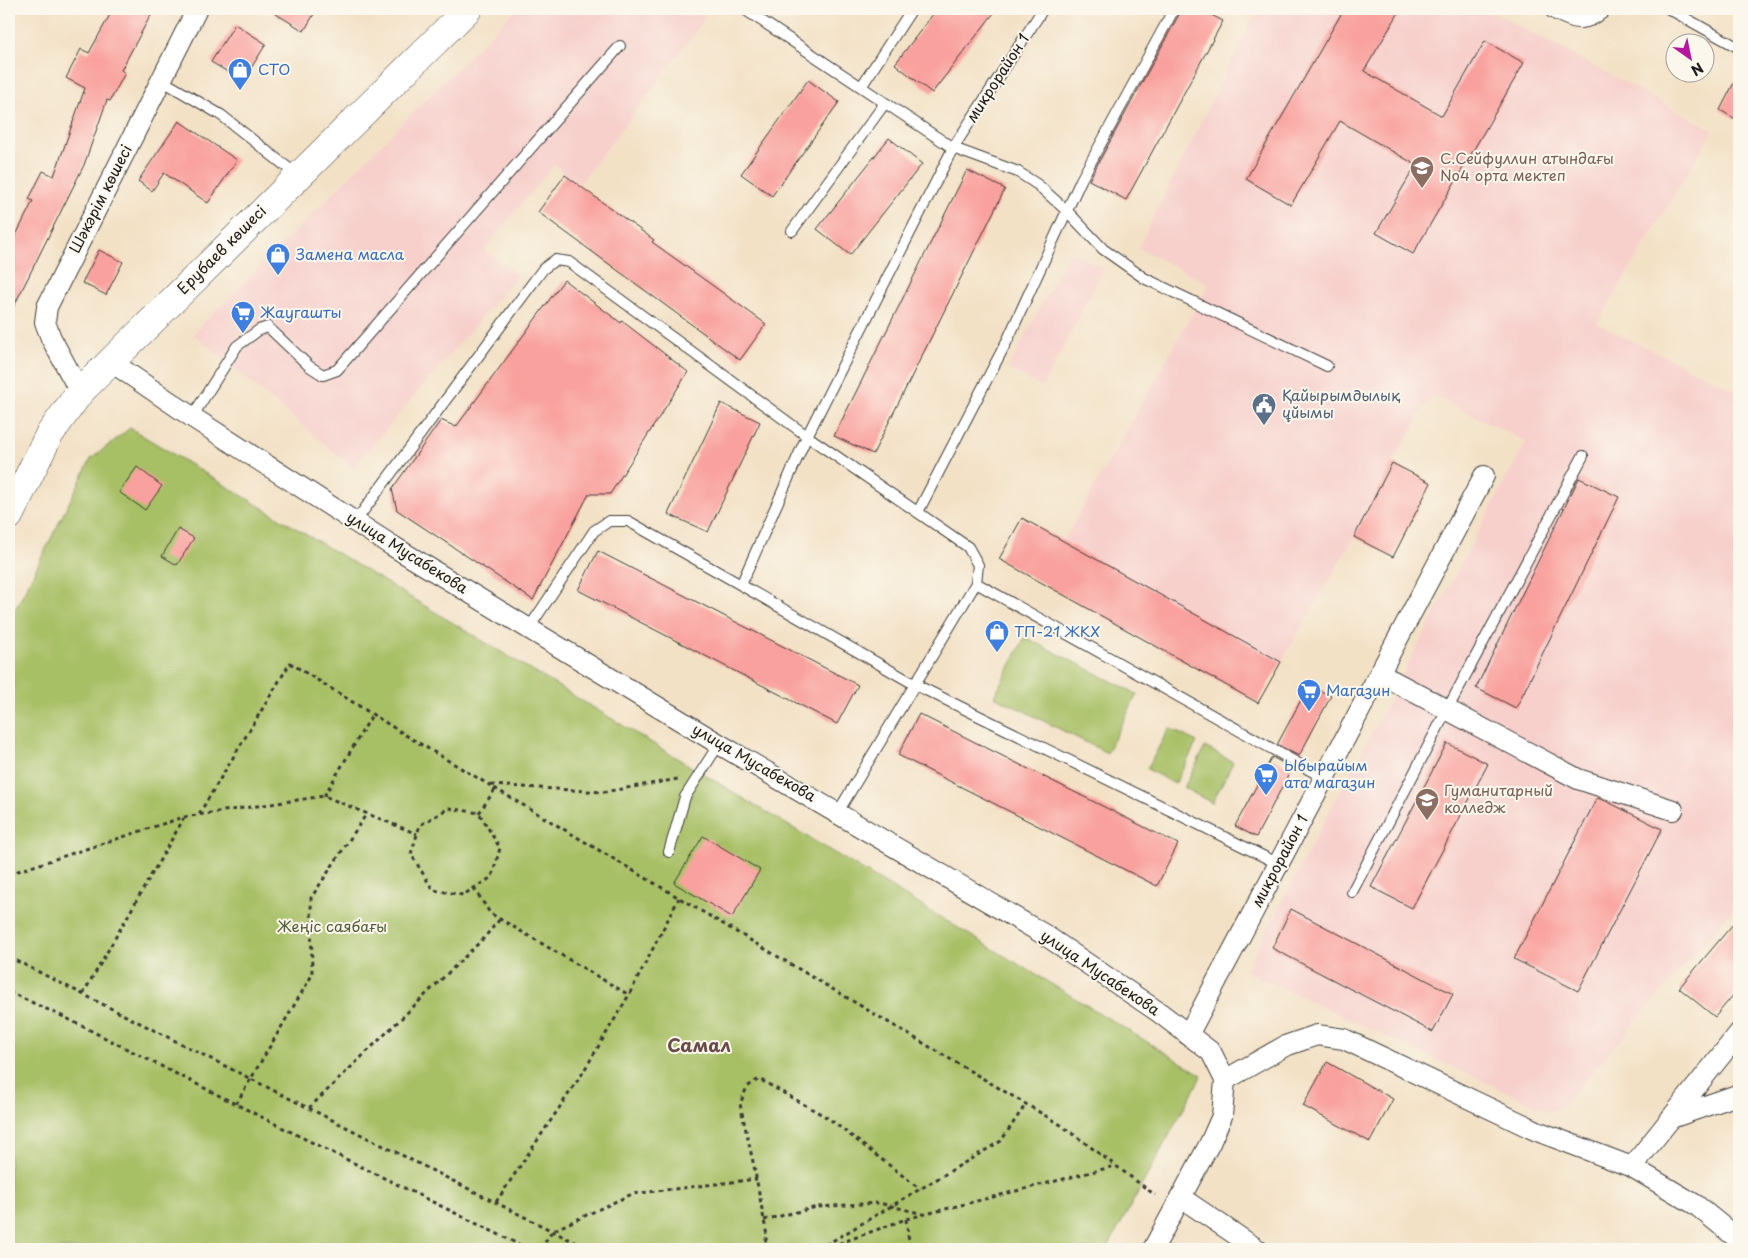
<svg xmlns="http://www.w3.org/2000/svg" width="1748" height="1258" viewBox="0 0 1748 1258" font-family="'Playpen Sans',sans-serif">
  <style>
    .built { fill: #f7d0cc }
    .green { fill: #a7bf65; stroke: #626e40 }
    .building { fill: #f9a19e }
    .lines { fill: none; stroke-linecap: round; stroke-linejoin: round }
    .lane-casing { stroke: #3c3a36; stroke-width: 12 }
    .street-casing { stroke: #3c3a36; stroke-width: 22 }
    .secondary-casing { stroke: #3c3a36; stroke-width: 29 }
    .path { stroke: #3c3a36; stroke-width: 3; stroke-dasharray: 4 4; stroke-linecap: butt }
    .lane { stroke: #fff; stroke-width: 10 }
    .street { stroke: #fff; stroke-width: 20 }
    .secondary { stroke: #fff; stroke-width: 28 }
    .labels { text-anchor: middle; stroke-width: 4; stroke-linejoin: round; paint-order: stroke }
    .shop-label { font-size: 15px; fill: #366cbe; stroke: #fbf7ec; text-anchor: start }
    .street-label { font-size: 15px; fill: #1c1c1c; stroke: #fbf7ec }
    .education-label { font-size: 15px; fill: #785e54; stroke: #fbf7ec; text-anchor: start }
    .service-label { font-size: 15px; fill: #4e5e75; stroke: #fbf7ec; text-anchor: start }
    .park-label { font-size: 15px; fill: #545d39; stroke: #fbf7ec }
    .quarter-label { font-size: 18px; font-weight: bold; fill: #694b4a; stroke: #fbf7ec }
  </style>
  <rect width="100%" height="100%" fill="#fbf7ec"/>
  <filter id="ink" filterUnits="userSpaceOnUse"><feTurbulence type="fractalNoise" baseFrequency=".02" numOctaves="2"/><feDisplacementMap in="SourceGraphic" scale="10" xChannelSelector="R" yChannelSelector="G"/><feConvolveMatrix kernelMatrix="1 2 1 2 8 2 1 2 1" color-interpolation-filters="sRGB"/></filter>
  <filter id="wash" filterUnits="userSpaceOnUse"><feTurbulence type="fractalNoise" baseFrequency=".0096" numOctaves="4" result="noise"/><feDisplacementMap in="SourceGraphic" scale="20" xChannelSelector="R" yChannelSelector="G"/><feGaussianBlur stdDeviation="1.12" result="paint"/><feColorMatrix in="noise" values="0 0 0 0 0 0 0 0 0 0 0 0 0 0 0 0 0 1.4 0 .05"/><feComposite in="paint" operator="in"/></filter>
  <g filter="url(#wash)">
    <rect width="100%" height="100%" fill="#f3e1c6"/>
    <path class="built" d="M 516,9 L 705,9 L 702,23 L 579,185 L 565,175 L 555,163 L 484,250 L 517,276 L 353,468 L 193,334 Z
      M 1258,9 L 1487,9 L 1713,130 L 1597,324 L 1739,392 L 1739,902 L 1564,1105 L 1550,1112 L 1245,971 L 1526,442 L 1432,395 L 1392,463 L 1354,537 L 1281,662 L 1064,541 L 1209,284 L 1138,248 Z
      M 1070,251 L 1104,269 L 1042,387 L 1008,369 Z"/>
    <path class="green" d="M 130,428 L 1202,1075 L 1107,1249 L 9,1249 L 9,622 L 91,459 Z
      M 1025,637 L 1137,694 L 1107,753 L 994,696 Z
      M 1169,728 L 1197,742 L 1175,784 L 1147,769 Z
      M 1205,747 L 1233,762 L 1212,803 L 1184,788 Z"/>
    <g id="blocks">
      <path class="building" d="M 113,9 L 154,9 L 121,70 L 125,73 L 110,101 L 107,100 L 84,165 L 9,316 L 9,249 L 33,201 L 29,199 L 43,171 L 54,176 L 85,88 L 66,78 L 81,49 L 89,53 Z
        M 268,9 L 317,9 L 304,31 Z
        M 937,9 L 997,9 L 932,93 L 895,64 Z
        M 1182,9 L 1200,9 L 1223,21 L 1126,200 L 1089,180 Z
        M 1344,9 L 1401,9 L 1364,71 L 1442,116 L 1485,41 L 1524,63 L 1413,254 L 1376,233 L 1416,165 L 1340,121 L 1291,205 L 1246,179 Z
        M 235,24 L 266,44 L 243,81 L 211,62 Z
        M 1739,73 L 1739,121 L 1720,110 Z
        M 808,80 L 839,102 L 772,196 L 741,174 Z
        M 179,121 L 237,160 L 208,203 L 164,173 L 152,191 L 138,181 Z
        M 889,138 L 922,164 L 850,255 L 817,229 Z
        M 967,170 L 1005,189 L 873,454 L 834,436 Z
        M 565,175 L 654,240 L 652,242 L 766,324 L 740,360 L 538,212 Z
        M 99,250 L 123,262 L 106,295 L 82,283 Z
        M 564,280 L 621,323 L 622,321 L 688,372 L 610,494 L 589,494 L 533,600 L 397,510 L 392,489 L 441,420 L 456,427 Z
        M 721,403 L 760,422 L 708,532 L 668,514 Z
        M 1392,463 L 1431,483 L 1393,557 L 1354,537 Z
        M 137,467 L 162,486 L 145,510 L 119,492 Z
        M 1579,478 L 1619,497 L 1516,708 L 1476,688 Z
        M 1022,518 L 1281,662 L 1258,703 L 999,559 Z
        M 178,529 L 194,538 L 177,565 L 162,556 Z
        M 598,551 L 858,685 L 837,724 L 578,590 Z
        M 1309,685 L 1331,696 L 1299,756 L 1278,745 L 1278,743 Z
        M 919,714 L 1178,844 L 1157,886 L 898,755 Z
        M 1447,743 L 1488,764 L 1412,908 L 1371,887 Z
        M 1272,757 L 1292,768 L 1256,837 L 1235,826 Z
        M 1597,798 L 1606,801 L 1662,829 L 1578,991 L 1514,959 Z
        M 703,836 L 760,870 L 732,917 L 674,883 Z
        M 1291,909 L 1453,994 L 1433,1032 L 1272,948 Z
        M 1739,917 L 1739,988 L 1715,1017 L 1679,988 Z
        M 1327,1062 L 1393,1099 L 1370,1142 L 1303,1106 Z"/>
    </g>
  </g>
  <g filter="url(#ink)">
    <use href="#blocks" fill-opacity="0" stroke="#3c3a36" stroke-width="1"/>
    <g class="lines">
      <defs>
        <path id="lane" d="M 744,9 L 953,148 L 1018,172 L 1038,185 L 1067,211 L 1103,249 L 1144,278 L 1327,366
          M 1669,9 L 1739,48
          M 161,80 L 221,115 L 297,175
          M 861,87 L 912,9
          M 792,231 L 885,103
          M 192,417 L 237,346 L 259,330 L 268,327 L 309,366 L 323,375 L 337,370 L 620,46
          M 918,512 L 1008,339 L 1081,180 L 1174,9
          M 355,522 L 543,269 L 555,260 L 569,262 L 807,436 L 968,547 L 978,565 L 976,583 L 838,812
          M 976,583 L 1324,778
          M 741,585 L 914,684 L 1279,864
          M 529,628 L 594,531 L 609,521 L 628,521 L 741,585 L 807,436 L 953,148 L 1043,9
          M 669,852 L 685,797 L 719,744
          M 1352,892 L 1447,710 L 1583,456"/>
        <path id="street" d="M 1555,9 C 1573,18 1582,24 1600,9
          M 110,361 L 192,417 L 391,545 L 719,744 L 1045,935 L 1160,1013 L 1211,1052 L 1225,1080 L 1222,1116 L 1210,1143 L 1153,1249
          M 80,392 L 51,338 L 45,322 L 47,307 L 197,9
          M 1380,674 L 1578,779 L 1673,810
          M 1188,1035 L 1484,476
          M 1225,1080 L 1285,1046 L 1317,1035 L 1344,1039 L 1537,1131 L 1632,1167 L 1696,1205 L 1739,1240
          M 1671,1118 L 1737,1095 L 1739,1093
          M 1632,1167 L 1739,1033
          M 1180,1197 L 1257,1249"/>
        <path id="secondary" d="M 9,516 L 49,435 L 80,392 L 468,9"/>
      </defs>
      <use href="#lane" class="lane-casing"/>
      <use href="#street" class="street-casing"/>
      <use href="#secondary" class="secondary-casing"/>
      <path class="path" d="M 491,785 L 604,792 L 678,779
        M 324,796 L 372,715
        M 449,808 L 479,813 L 500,848 L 492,877 L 463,895 L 433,890 L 411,854 L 420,825 Z
        M 479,813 L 496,788
        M 199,814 L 290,663 L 412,739 L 1061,1125 L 1155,1195
        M 9,874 L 184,817 L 324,796 L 417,834
        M 474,888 L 490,913 L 629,995
        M 9,957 L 588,1249
        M 9,992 L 64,1017 L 303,1138 L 528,1249
        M 83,994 L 184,818
        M 236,1104 L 312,975 L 311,898 L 367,813
        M 309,1108 L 483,939 L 500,919
        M 496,1202 L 582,1074 L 629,995 L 679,898
        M 906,1219 L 910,1249
        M 764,1220 L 817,1207 L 879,1203 L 923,1214
        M 541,1249 L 552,1231 L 632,1194 L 757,1179
        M 763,1249 L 767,1236 L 754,1166 L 740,1104 L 747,1087 L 759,1079 L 828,1118 L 920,1189
        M 819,1249 L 1001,1141 L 1026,1104
        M 824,1249 L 906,1219 L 1115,1166"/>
      <use href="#lane" class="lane"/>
      <use href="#street" class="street"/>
      <use href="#secondary" class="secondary"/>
    </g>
  </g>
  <defs>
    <symbol id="shop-pin" viewBox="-11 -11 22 30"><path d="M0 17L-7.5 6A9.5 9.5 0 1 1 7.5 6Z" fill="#3f7fe0" stroke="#fbf7ec"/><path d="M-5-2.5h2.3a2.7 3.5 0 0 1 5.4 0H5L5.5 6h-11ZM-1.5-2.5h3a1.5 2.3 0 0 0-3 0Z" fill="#fff"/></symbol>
    <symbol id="school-pin" viewBox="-11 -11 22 30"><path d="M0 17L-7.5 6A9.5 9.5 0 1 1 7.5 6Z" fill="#8d6e63" stroke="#fbf7ec"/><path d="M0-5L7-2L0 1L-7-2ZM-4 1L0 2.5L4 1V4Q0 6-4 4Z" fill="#fff"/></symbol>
    <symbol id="supermarket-pin" viewBox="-11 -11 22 30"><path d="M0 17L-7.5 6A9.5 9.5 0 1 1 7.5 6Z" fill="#3f7fe0" stroke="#fbf7ec"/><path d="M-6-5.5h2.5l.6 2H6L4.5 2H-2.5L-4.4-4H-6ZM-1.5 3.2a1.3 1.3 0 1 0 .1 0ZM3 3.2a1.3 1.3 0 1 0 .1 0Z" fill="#fff"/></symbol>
    <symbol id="civic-pin" viewBox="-11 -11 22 30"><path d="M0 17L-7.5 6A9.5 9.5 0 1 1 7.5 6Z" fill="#5c6f8a" stroke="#fbf7ec"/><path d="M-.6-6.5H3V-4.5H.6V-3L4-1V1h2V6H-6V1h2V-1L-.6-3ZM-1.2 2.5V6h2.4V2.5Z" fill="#fff"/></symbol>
    <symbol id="university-pin" viewBox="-11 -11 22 30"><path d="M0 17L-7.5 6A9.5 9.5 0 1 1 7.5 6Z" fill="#8d6e63" stroke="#fbf7ec"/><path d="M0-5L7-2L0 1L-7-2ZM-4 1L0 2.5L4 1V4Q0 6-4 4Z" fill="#fff"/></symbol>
  </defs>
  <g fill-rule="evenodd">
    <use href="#shop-pin" x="226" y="56" width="28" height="38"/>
    <use href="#school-pin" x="1408" y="154" width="28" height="38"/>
    <use href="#shop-pin" x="264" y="241" width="28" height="38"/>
    <use href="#supermarket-pin" x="229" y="299" width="28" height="38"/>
    <use href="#civic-pin" x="1250" y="391" width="28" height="38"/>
    <use href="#shop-pin" x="983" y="618" width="28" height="38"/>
    <use href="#supermarket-pin" x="1295" y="677" width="28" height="38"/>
    <use href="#supermarket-pin" x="1252" y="761" width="28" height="38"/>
    <use href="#university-pin" x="1413" y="786" width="28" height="38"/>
  </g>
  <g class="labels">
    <g class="shop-label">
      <text x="258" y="75">СТО</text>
      <text x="296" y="260">Замена масла</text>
      <text x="260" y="318">Жаугашты</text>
      <text x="1014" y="637">ТП-21 ЖКХ</text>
      <text x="1326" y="696">Магазин</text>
      <text x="1284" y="771">Ыбырайым<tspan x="1284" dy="17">ата магазин</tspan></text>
    </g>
    <g class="street-label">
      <text transform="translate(998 78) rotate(-57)" y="5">микрорайон 1</text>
      <text transform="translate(101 199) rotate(-63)" y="5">Шәкәрім көшесі</text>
      <text transform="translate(222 250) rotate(-45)" y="5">Ерубаев көшесі</text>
      <text transform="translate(407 553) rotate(32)" y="5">улица Мусабекова</text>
      <text transform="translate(754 763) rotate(30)" y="5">улица Мусабекова</text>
      <text transform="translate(1280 861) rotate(-62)" y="5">микрорайон 1</text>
      <text transform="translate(1100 973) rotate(34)" y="5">улица Мусабекова</text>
    </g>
    <g class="education-label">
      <text x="1440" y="164">С.Сейфуллин атындағы<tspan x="1440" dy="17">No4 орта мектеп</tspan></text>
      <text x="1444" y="796">Гуманитарный<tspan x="1444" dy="17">колледж</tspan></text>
    </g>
    <g class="service-label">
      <text x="1282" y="401">Қайырымдылық<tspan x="1282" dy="17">ұйымы</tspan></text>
    </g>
    <g class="park-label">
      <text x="332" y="932">Жеңіс саябағы</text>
    </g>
    <g class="quarter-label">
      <text x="699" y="1052">Самал</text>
    </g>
  </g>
  <rect width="1748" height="1258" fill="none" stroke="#fbf7ec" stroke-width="30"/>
  <g transform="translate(1690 58) rotate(147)"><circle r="24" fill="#fbf7ec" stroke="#a29f99"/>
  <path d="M0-4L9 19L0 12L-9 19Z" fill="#b5179e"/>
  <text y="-8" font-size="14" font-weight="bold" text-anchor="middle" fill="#1c1c1c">N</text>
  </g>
</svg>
